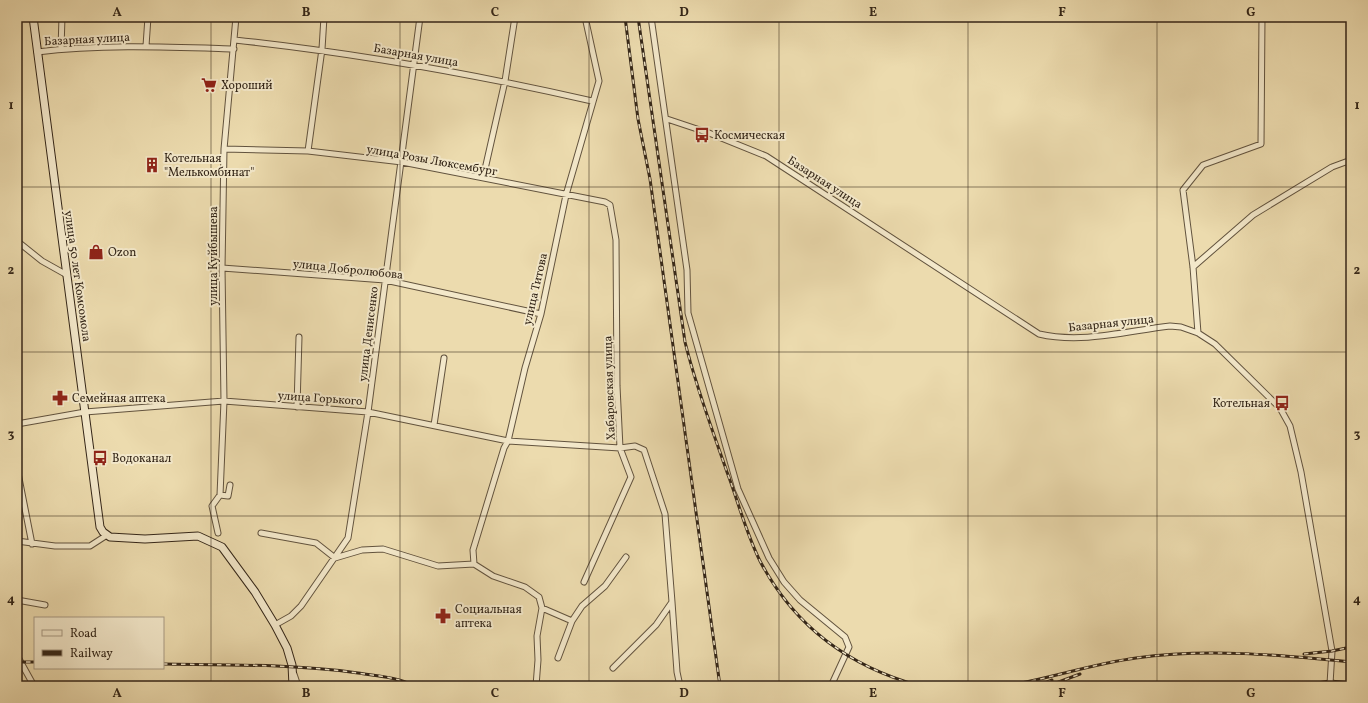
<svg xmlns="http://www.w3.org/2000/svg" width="1368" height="703" viewBox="0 0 1368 703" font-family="Vollkorn,serif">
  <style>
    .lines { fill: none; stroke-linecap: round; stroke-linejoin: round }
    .street-casing { stroke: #62533e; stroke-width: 7 }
    .secondary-casing { stroke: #342618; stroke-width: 9 }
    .street { stroke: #f3e8ca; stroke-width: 5 }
    .secondary { stroke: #f3e8ca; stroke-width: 7 }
    .rail-casing { stroke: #342618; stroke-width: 3 }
    .rail { stroke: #f3e8ca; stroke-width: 1.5; stroke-dasharray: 4.5; stroke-linecap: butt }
    .grid { fill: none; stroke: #342618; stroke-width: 1; stroke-opacity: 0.55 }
    .labels { text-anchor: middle; stroke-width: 4; stroke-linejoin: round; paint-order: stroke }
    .street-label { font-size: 12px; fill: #342618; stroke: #f3e8ca }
    .poi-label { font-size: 12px; fill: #342618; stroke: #f3e8ca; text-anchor: start }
    .neatline { fill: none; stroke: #342618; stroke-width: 1.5 }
    .grid-label { font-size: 13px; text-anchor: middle; font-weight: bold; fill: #342618 }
  </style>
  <rect width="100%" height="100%" fill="#ecdbae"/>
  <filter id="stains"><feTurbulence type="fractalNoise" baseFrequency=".005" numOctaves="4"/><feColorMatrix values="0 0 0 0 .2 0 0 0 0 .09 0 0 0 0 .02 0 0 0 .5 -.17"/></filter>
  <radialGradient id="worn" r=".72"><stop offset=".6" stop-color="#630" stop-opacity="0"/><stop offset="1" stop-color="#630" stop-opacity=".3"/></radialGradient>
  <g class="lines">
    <defs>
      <path id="street" d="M 651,17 L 687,270 L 688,313 L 738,489 L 769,558 L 784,582 L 800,600 L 845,637 L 849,647 L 831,686
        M 235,40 C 355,53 474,74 592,101
        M 146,46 L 148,17
        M 61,49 L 62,17
        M 37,52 C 102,44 169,47 234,49
        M 667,119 L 709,133 L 766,156 L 1039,334 C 1082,344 1127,331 1170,326 L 1181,327 L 1198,333 L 1215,344 L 1280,408 L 1290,426 L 1301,472 L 1332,651 L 1330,684
        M 224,149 L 308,151 L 402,162 L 605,202 L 610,205 L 616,240 L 617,386 L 620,448 L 631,477 L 584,582
        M 308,151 L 322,49 L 324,17
        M 483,178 L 505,81 L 515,17
        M 17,241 L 42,261 L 67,275
        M 1193,267 L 1253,215 L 1332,167 L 1351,160
        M 222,268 L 385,280 L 541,314
        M 1198,333 L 1193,267 L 1183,190 L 1203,165 L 1261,144 L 1262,17
        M 297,407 L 299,337
        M 17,424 L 85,412 L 224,401 L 368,412 L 508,441 L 620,448 L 635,446 L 644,450 L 665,514 L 672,602 L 656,625 L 613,668
        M 434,425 L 444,358
        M 17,468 L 32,544
        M 220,495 L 224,401 L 222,268 L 224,149 L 236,17
        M 218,533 L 212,506 L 220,495 L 228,496 L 230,485
        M 261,533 L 316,543 L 335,558 L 362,550 L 383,549 L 438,566 L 474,564 L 493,576 L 525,587 L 539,597 L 542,608 L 537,636 L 538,660 L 536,686
        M 17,541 L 55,546 L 90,546 L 107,535
        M 474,564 L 473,550 L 504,448 L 508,441 L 525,368 L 541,314 L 566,195 L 599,81 L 585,17
        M 17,600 L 45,605
        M 672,602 L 677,672 L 680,686
        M 542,608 L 572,621
        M 275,625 L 291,616 L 301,606 L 348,538 L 368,412 L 420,17
        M 17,658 L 19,659 L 34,686
        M 558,658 L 572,621 L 582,606 L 605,586 L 626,557
        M 294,674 L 298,686"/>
      <path id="secondary" d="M 33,17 L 100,527 L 103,532 L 110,537 L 145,539 L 198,536 L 222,547 L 255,592 L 275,625 L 287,648 L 292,665 L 293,686
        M 1318,686 L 1330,684 L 1351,686"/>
    </defs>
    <use href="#street" class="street-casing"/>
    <use href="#secondary" class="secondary-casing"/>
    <use href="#street" class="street"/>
    <use href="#secondary" class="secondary"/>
    <defs>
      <path id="rail" d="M 625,17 L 638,119 L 650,179 L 720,686
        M 638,17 L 685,342 C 696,387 712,429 727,472 C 738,501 746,533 760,561 C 794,626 850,667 920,686
        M 1304,654 L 1332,651 L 1351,647
        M 17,662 L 35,662
        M 163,664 C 228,665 293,664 358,673 C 377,676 398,677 414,686
        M 1005,686 C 1049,679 1091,664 1136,658 C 1207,648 1280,655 1351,662
        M 1038,686 L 1052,680
        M 1048,686 L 1080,674"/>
    </defs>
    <use href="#rail" class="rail-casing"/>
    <use href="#rail" class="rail"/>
  </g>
  <path class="grid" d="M 211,17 L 211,686M 400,17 L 400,686M 589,17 L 589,686M 779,17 L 779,686M 968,17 L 968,686M 1157,17 L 1157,686M 17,187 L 1351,187M 17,352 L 1351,352M 17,516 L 1351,516"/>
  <defs>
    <symbol id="supermarket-bare" viewBox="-9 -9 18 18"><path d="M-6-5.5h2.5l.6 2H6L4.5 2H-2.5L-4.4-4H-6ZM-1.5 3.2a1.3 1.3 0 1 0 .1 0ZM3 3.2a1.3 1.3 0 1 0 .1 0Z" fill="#8f2418" stroke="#f3e8ca" stroke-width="2.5" paint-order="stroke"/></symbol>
    <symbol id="bus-bare" viewBox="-9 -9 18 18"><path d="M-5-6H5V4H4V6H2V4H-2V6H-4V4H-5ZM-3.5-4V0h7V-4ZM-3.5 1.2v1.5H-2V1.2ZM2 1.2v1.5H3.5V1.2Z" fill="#8f2418" stroke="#f3e8ca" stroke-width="2.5" paint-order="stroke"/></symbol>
    <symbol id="building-bare" viewBox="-9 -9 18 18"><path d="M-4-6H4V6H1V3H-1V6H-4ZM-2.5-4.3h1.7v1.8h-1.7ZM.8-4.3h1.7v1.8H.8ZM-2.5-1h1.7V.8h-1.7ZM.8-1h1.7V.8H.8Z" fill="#8f2418" stroke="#f3e8ca" stroke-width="2.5" paint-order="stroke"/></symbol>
    <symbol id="shop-bare" viewBox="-9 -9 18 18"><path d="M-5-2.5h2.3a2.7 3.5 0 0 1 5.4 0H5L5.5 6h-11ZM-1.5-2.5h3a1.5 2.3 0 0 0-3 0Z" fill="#8f2418" stroke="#f3e8ca" stroke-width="2.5" paint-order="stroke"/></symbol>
    <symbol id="pharmacy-bare" viewBox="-9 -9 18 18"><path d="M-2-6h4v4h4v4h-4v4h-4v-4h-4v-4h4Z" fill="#8f2418" stroke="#f3e8ca" stroke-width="2.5" paint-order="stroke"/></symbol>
  </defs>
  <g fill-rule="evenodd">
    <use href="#supermarket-bare" x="198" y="74" width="22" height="22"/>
    <use href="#bus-bare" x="691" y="124" width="22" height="22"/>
    <use href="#building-bare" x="141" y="154" width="22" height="22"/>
    <use href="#shop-bare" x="85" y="241" width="22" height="22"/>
    <use href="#pharmacy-bare" x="49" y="387" width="22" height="22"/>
    <use href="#bus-bare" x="1271" y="392" width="22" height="22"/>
    <use href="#bus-bare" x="89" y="447" width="22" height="22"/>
    <use href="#pharmacy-bare" x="432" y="605" width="22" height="22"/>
  </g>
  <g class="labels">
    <g class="street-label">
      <text transform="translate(87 39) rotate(-3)" y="4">Базарная улица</text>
      <text transform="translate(416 55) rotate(10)" y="4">Базарная улица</text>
      <text transform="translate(432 160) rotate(10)" y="4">улица Розы Люксембург</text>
      <text transform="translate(825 182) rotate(33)" y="4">Базарная улица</text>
      <text transform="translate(213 256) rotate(-90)" y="4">улица Куйбышева</text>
      <text transform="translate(348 269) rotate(6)" y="4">улица Добролюбова</text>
      <text transform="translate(78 276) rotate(82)" y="4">улица 50 лет Комсомола</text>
      <text transform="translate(535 289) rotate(-77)" y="4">улица Титова</text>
      <text transform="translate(1111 323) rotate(-6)" y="4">Базарная улица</text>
      <text transform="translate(368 334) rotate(-83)" y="4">улица Денисенко</text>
      <text transform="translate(609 388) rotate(-92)" y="4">Хабаровская улица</text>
      <text transform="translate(320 398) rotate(4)" y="4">улица Горького</text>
    </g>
    <g class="poi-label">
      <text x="221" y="89">Хороший</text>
      <text x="714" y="139">Космическая</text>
      <text x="164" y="162">Котельная<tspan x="164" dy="14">"Мелькомбинат"</tspan></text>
      <text x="108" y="256">Ozon</text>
      <text x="72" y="402">Семейная аптека</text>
      <text x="1270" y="407" text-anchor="end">Котельная</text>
      <text x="112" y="462">Водоканал</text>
      <text x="455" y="613">Социальная<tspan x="455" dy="14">аптека</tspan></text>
    </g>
  </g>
  <rect width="1368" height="703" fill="none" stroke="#ecdbae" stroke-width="44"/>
  <rect x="34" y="617" width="130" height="52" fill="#f3e8ca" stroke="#a79a83"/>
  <rect x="42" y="630" width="20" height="6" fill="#f3e8ca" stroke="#a79a83"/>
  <text x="70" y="637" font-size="12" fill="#342618">Road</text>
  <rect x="42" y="650" width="20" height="6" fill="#342618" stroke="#a79a83"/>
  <text x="70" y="657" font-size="12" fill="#342618">Railway</text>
  <rect x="22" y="22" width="1324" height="659" class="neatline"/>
  <g class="grid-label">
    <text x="117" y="16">A</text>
    <text x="306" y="16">B</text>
    <text x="495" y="16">C</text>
    <text x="684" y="16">D</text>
    <text x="873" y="16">E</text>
    <text x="1062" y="16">F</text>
    <text x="1251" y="16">G</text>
    <text x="11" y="109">1</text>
    <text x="1357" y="109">1</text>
    <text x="11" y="274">2</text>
    <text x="1357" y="274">2</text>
    <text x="11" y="438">3</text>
    <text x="1357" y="438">3</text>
    <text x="11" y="603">4</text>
    <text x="1357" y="603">4</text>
    <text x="117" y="697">A</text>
    <text x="306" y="697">B</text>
    <text x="495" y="697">C</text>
    <text x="684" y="697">D</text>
    <text x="873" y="697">E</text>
    <text x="1062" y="697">F</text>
    <text x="1251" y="697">G</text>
  </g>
  <rect width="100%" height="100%" filter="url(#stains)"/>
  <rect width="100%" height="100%" fill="url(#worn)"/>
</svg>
